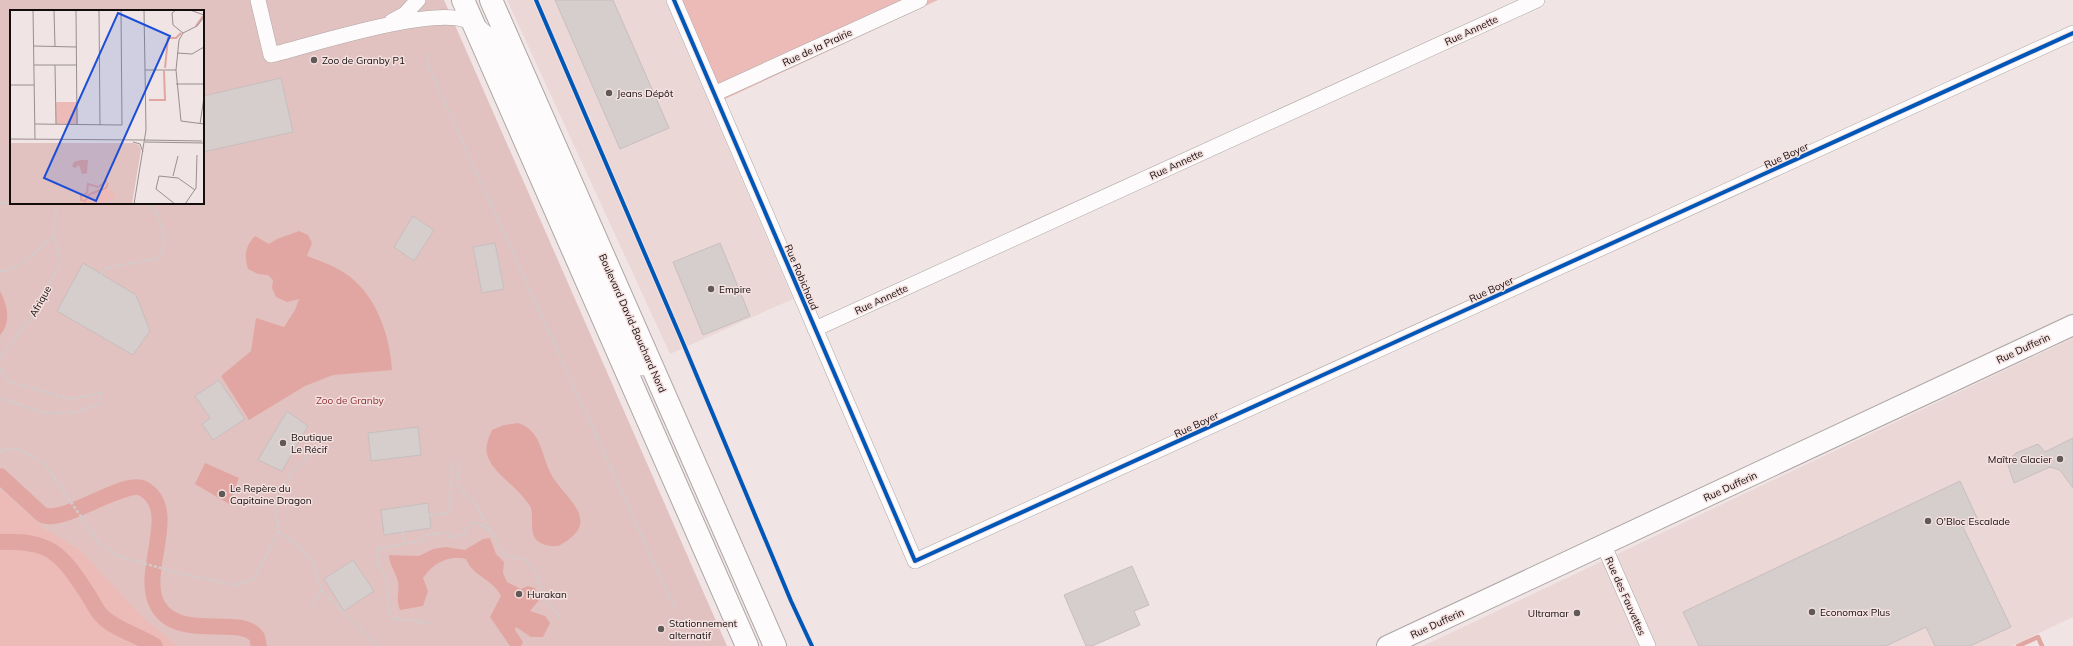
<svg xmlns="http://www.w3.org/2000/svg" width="2073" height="646" viewBox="0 0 2073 646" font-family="Mulish,sans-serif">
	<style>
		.built { fill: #ebd8d6 }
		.green { fill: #e2c2c0; fill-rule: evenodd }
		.forest { fill: #ecbbb8 }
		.water { fill: #e1a6a2 }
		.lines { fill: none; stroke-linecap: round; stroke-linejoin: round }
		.stream { stroke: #e1a6a2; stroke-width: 4.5 }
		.canal { stroke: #e1a6a2; stroke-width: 16 }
		.building { fill: #d6cdcd; stroke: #c7bebe }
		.minor-casing { stroke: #ada5a5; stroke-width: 16 }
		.major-casing { stroke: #ada5a5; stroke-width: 22 }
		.highway-casing { stroke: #ada5a5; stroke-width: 24 }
		.path { stroke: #d0cccc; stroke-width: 2.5; stroke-dasharray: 3 2; stroke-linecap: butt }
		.minor { stroke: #fdfbfb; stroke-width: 15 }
		.major { stroke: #fdfbfb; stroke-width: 20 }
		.highway { stroke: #fdfbfb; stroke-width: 22 }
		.cycleway-casing { stroke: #f4e1e0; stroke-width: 6 }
		.cycleway { stroke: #0057b8; stroke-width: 4 }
		.poi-dot { fill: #605958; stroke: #f4e1e0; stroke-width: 1.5 }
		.labels { text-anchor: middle; stroke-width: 3; stroke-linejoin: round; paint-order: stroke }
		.street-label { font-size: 10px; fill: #130d0c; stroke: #f4e1e0 }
		.poi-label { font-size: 10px; fill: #130d0c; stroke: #f4e1e0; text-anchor: start }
		.park-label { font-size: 10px; fill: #8d2f31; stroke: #f4e1e0 }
		.inset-river { fill: none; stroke: #e1a6a2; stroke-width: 2 }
		.inset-road { fill: none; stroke: #988f8e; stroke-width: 1 }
		.view { fill: #1d4ed8; fill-opacity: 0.15; stroke: #1d4ed8; stroke-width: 2 }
		.inset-edge { fill: none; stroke: #130d0c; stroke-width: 2 }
	</style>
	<rect width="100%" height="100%" fill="#f0e5e4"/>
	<path class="built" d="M 507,0 L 665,0 L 793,299 L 670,354 Z
		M 2073,338 L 2073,617 L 2012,646 L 1423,646 Z"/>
	<path class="green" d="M 0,0 L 444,0 L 727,646 L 0,646 ZM 11,11 L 203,11 L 203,203 L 11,203 Z"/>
	<path class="forest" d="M 682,0 L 938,0 L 723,100 Z
		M 0,491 L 4,492 L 43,528 L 80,550 L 142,617 L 178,646 L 0,646 Z"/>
	<path class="water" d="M 299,231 L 308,235 L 312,243 L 307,256 C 321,261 337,267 349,276 C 377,297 390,336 392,370 L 333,375 L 305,386 L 249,420 L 221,376 L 251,351 L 256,318 L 284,327 L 295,310 L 299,299 L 287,302 L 276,297 L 272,288 L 273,280 L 268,275 L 258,274 L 248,269 C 244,255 245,247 255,236 L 269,244 L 277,239 Z
		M 0,291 C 7,304 12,322 0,335 Z
		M 518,423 C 544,432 540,457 554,479 C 570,502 600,522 562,544 C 556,548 545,546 539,542 C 528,534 534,519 531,508 C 530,505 526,501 524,498 C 513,484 491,471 487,454 C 485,446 489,437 492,430 L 504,425 Z
		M 205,463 L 239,478 L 229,504 L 195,484 Z
		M 490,538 L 496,554 L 504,562 L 503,573 L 507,582 L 521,589 L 528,586 L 535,588 L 540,599 L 530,611 L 545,616 L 550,623 L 543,637 L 531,637 L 516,627 L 515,630 L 523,642 L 521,646 L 510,646 L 490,617 L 501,596 C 493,579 472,576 466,559 C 449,554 432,564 423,578 L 428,591 L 423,606 L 400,610 C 395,596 400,593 398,582 C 396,572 389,565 389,555 L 419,556 L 433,549 L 446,547 L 465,550 L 483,539 Z"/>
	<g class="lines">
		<path class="stream" d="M 2018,646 L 2038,637 L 2042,646"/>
		<path class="canal" d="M 0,476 L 39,512 C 41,514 44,516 47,516 C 70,520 127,478 144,489 C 181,511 138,573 158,606 C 179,642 242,614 257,637 C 258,639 258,644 259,646
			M 0,542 C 50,540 61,553 87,593 C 92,600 96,610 102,616 C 114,629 140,636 155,646"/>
	</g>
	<path class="building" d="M 555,0 L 613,0 L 669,128 L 620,149 Z
		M 281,78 L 293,132 L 203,152 L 203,96 Z
		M 413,216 L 434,230 L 414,261 L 394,247 Z
		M 495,243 L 504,289 L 482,293 L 473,247 Z
		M 720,243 L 750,316 L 703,335 L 673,262 Z
		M 83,263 L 136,295 L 150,331 L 133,355 L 57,311 Z
		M 219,380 L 245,419 L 213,440 L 202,424 L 210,418 L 195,396 Z
		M 287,411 L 308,426 L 282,471 L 258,460 Z
		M 418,427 L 421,455 L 371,461 L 368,433 Z
		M 2073,438 L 2073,488 L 2060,470 L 2050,467 L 2014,483 L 2007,462 L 2016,453 L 2038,444 L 2045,452 Z
		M 1960,481 L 1978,520 L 1963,527 L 2011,627 L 1970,646 L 1935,646 L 1926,627 L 1886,646 L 1699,646 L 1683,612 Z
		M 428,503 L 431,528 L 384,535 L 381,510 Z
		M 353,560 L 374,591 L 344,611 L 324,579 Z
		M 1132,566 L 1149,605 L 1134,611 L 1140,625 L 1092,646 L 1086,646 L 1064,595 Z"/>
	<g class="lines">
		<defs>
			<path id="minor" d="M 258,0 L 271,55 C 311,45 429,7 465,20 C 482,26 493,38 502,54 L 626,338 L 642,368
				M 674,0 L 915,561 L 2073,33
				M 392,21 L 405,14 L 418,0
				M 714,94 L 920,0
				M 815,329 L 1537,0
				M 1604,546 L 1648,646"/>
			<path id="major" d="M 1387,646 L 2073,325"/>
			<path id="highway" d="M 463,0 L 747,646
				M 491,0 L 775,646"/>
		</defs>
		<use href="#minor" class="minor-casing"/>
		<use href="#major" class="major-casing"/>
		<use href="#highway" class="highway-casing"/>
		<path class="path" d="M 427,54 L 427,64 L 676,611
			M 0,203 L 11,203
			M 0,271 C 20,270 39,248 54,236 L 57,204 L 48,203
			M 101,274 L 106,268 L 159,258 C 168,238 162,220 150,203
			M 0,358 L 40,306 L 59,264 L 59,254 L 54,236
			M 0,368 L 10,382 L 70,399 L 101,393 L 99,404 L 73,413 L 43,413 L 0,398
			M 0,451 L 7,449 L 20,450 L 44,463 L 99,543 L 118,556 L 178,573 L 235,585 L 254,579 L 278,532 L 276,503 L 291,473 L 321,445
			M 459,462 L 457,485 L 474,502 L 505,555 L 526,560 L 537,574 L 542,594 L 558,615 L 559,620
			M 429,515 L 449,513 L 452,461
			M 278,532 L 298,545 L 313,562 L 321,590 L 311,608
			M 403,532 L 404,543
			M 321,590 L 378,646
			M 429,623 C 417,622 406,619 394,619 L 390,612 L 386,577 L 378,565 L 377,549 L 424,540 L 424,535 L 449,532 L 449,537 L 463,535 L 471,523 L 478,523 L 492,532"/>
		<use href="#minor" class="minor"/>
		<use href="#major" class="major"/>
		<use href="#highway" class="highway"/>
		<defs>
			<path id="cycleway" d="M 536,0 L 681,338 L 791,601 L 812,646
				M 674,0 L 915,561 L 2073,33"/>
		</defs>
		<use href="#cycleway" class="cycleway-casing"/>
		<use href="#cycleway" class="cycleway"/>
	</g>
	<g class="poi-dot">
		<circle cx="314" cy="60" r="4"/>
		<circle cx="609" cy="93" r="4"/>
		<circle cx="711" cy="289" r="4"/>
		<circle cx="283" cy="443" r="4"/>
		<circle cx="2060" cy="459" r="4"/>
		<circle cx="222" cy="494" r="4"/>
		<circle cx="1928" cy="521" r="4"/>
		<circle cx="519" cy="594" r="4"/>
		<circle cx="1812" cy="612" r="4"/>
		<circle cx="1577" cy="613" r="4"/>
		<circle cx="661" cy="629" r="4"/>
	</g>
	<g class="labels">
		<g class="street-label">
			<text transform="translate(1471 30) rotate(-25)" y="4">Rue Annette</text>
			<text transform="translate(817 47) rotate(-25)" y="4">Rue de la Prairie</text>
			<text transform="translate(1786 155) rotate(-25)" y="4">Rue Boyer</text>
			<text transform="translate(1176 164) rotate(-25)" y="4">Rue Annette</text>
			<text transform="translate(802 277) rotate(67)" y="4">Rue Robichaud</text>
			<text transform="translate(1491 289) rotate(-25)" y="4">Rue Boyer</text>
			<text transform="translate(881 299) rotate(-25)" y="4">Rue Annette</text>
			<text transform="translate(40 301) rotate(-61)" y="4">Afrique</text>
			<text transform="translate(633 323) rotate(66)" y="4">Boulevard David-Bouchard Nord</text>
			<text transform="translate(2023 348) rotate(-25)" y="4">Rue Dufferin</text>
			<text transform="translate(1196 424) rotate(-25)" y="4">Rue Boyer</text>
			<text transform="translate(1730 486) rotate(-25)" y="4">Rue Dufferin</text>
			<text transform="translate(1626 596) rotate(66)" y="4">Rue des Fauvettes</text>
			<text transform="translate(1437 623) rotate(-25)" y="4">Rue Dufferin</text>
		</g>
		<g class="poi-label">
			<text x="322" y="64">Zoo de Granby P1</text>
			<text x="617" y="97">Jeans Dépôt</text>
			<text x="719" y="293">Empire</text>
			<text x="291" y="441">Boutique<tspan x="291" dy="12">Le Récif</tspan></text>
			<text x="2052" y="463" text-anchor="end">Maître Glacier</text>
			<text x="230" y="492">Le Repère du<tspan x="230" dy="12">Capitaine Dragon</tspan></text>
			<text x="1936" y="525">O'Bloc Escalade</text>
			<text x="527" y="598">Hurakan</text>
			<text x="1820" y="616">Economax Plus</text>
			<text x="1569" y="617" text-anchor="end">Ultramar</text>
			<text x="669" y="627">Stationnement<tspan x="669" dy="12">alternatif</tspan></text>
		</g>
		<g class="park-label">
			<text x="350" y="404">Zoo de Granby</text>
		</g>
	</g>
	<g transform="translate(10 10)">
		<rect width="194" height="194" fill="#f0e5e4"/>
		<path d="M 0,133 L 123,133 L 129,135 L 131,140 L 122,194 L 0,194 Z" fill="#e2c2c0"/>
		<path d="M 46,92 L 68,92 L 68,114 L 46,114 ZM 92,177 L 103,181 L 106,188 L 89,194 L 71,194 L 74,186 Z" fill="#ecbbb8"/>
		<path d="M 71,150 L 78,150 L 77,163 L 72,164 L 69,155 L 65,158 L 62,156 L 64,152 Z" fill="#e1a6a2"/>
		<path class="inset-river" d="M 186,16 L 193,6M 155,58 L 158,28 L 166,28 L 171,23M 139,90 L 155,90 L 154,61M 97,171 L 88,177 L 78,174 L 77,183 L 71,186 L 71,190 L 75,191 L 80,184 L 96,178 L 98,173"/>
		<path class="inset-road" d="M 23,0 L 25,129M 44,0 L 45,37M 66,0 L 67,115M 89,0 L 90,115M 166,0 L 162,3 L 163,15 L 173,23M 180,0 L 194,5M 194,7 L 187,16 L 173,23 L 169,30 L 166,60 L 171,111 L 194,114M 0,35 L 0,75M 24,36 L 66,37M 167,43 L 182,44 L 194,37M 24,55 L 67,55M 45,55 L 46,114M 135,60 L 166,60M 166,74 L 194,74M 0,75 L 24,75M 25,114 L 112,115 L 111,0M 190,114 L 194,87M 0,129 L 135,130M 135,130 L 192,131M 123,132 L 130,134 L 133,142M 135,132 L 194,133M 163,166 L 168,146M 124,194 L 136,120 L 134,0M 165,194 L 146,179 L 149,166 L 168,168 L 185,180M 175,194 L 186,178 L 187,145"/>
		<path class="view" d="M 108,3 L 160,26 L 86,191 L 34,168 Z"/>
		<rect width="194" height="194" class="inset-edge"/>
	</g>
</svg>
